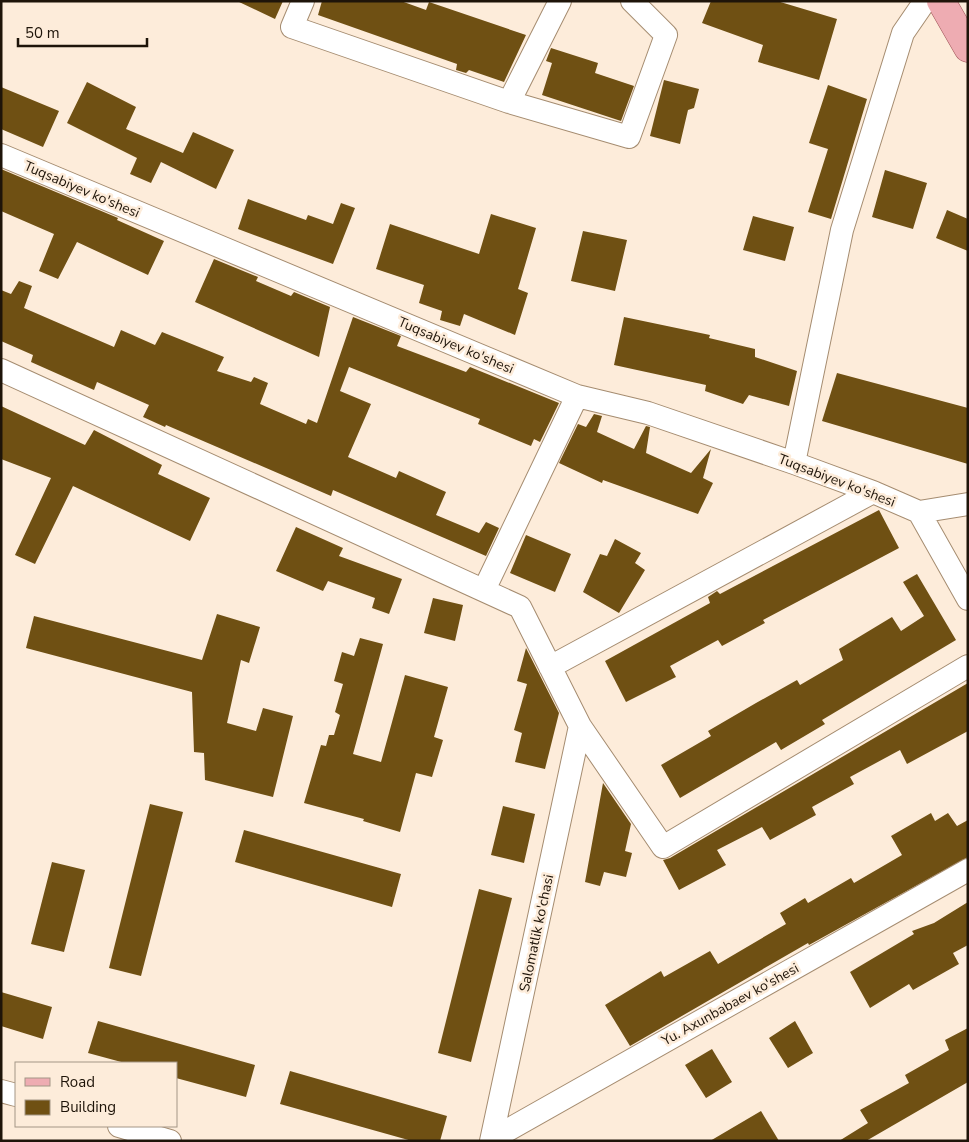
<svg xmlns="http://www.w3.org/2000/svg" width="969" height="1142" viewBox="0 0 969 1142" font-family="'Nunito Sans',sans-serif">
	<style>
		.building { fill: #6f5013 }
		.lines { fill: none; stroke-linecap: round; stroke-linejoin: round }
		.minor-casing { stroke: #a58c70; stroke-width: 24 }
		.major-casing { stroke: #9d5255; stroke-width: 29 }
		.minor { stroke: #fff; stroke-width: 22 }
		.major { stroke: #eeacb2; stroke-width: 28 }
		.labels { text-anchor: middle; stroke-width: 5; stroke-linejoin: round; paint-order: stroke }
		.street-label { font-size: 14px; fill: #1e1409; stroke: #fdecda }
	</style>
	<rect width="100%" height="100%" fill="#fdecda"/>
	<path class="building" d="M 237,1 L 283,1 L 275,19 Z
		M 322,1 L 401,1 L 426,10 L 429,2 L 526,35 L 504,82 L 469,70 L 466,73 L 456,70 L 457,64 L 318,15 Z
		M 711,1 L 777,1 L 837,19 L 819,80 L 758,62 L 763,45 L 702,23 Z
		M 551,48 L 598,63 L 595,73 L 634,86 L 621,121 L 542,95 L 552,63 L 546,61 Z
		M 664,80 L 699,89 L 694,108 L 688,110 L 680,144 L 650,136 Z
		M 87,82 L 136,107 L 126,129 L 183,153 L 193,132 L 234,150 L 216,189 L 161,162 L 151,183 L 130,174 L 137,158 L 67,123 Z
		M 828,85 L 867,99 L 831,219 L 808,212 L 828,149 L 809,143 Z
		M 1,87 L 59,111 L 43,147 L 1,129 Z
		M 1,169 L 118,218 L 117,220 L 164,241 L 148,275 L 77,242 L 58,279 L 39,271 L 54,234 L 1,211 Z
		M 885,170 L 927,183 L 913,229 L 872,217 Z
		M 248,199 L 306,220 L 308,215 L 333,224 L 341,203 L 355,208 L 333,264 L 238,229 Z
		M 947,210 L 968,219 L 968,251 L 936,238 Z
		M 491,214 L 536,228 L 518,289 L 528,293 L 515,335 L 464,314 L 460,326 L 440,320 L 442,311 L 419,303 L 424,285 L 376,269 L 390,224 L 479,254 Z
		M 753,216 L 794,227 L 785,261 L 743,250 Z
		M 583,231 L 627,240 L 615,291 L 571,281 Z
		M 214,259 L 258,277 L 256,281 L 291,296 L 294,292 L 330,307 L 319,357 L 195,302 Z
		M 19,281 L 32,286 L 24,308 L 114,347 L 121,330 L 155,345 L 162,332 L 224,357 L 217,371 L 251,382 L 254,377 L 268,383 L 260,404 L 306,424 L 308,419 L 317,423 L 353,317 L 401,336 L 397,346 L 466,372 L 470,367 L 559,403 L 540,442 L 534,439 L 531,446 L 478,424 L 480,419 L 349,367 L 340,391 L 371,404 L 348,457 L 396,478 L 399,471 L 446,492 L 436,515 L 479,533 L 486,522 L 499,528 L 486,556 L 333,490 L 331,496 L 166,425 L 165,427 L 143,417 L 149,405 L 97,382 L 94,390 L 31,362 L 33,355 L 1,341 L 1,290 L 11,294 Z
		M 624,317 L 710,335 L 709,338 L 755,349 L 755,357 L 797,371 L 789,406 L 749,395 L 743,404 L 705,391 L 706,385 L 614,365 Z
		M 837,373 L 968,408 L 968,464 L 822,421 Z
		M 1,406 L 85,445 L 94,430 L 162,465 L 158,474 L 210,498 L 190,541 L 73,486 L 35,564 L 15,555 L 51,478 L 1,459 Z
		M 594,414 L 602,416 L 597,432 L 634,449 L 646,426 L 650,427 L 646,453 L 691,473 L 711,449 L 703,478 L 713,483 L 698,514 L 603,480 L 602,483 L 559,463 L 578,424 L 586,427 Z
		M 879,510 L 899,548 L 763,620 L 765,623 L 722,646 L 718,640 L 670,666 L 676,677 L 626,702 L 605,661 L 710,603 L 708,597 L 717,591 L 720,594 Z
		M 296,527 L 343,548 L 339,556 L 402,579 L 389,614 L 372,608 L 375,598 L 328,581 L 323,591 L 276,571 Z
		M 526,535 L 571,554 L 555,592 L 510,573 Z
		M 615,539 L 641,553 L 635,563 L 645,570 L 619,613 L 583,592 L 600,554 L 607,556 Z
		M 917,574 L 956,640 L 822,720 L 825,724 L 781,750 L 776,742 L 680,798 L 661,765 L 711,736 L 708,731 L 756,703 L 797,680 L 800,685 L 843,660 L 839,649 L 892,617 L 901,631 L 924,616 L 903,582 Z
		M 433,598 L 463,605 L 455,641 L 424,633 Z
		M 217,614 L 260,627 L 249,663 L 241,660 L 227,723 L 256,731 L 263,708 L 293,716 L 273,797 L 205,780 L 204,753 L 194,752 L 192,692 L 26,648 L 34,616 L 202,660 Z
		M 360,638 L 383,644 L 353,754 L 381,762 L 405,675 L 448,687 L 434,737 L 443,740 L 432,777 L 416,773 L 400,832 L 363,821 L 364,819 L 304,803 L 321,745 L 326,746 L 329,735 L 334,735 L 340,715 L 335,712 L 343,684 L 334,681 L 342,652 L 354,656 Z
		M 526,648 L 559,713 L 545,769 L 515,762 L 522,733 L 514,730 L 527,684 L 517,681 Z
		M 968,683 L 968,731 L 907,764 L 900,750 L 850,777 L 854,784 L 812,807 L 816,815 L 770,840 L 762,827 L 717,850 L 726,865 L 679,890 L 663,860 L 670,858 Z
		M 603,783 L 631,824 L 625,851 L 632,853 L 626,877 L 604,872 L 600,886 L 585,882 Z
		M 150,804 L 183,812 L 141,976 L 109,968 Z
		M 503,806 L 535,814 L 524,863 L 491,855 Z
		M 931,813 L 935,821 L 948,813 L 957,826 L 968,820 L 968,857 L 809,945 L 808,943 L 630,1046 L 605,1005 L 661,971 L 664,977 L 710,951 L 718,964 L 786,924 L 780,913 L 805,898 L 808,903 L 851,878 L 854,883 L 902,855 L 891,836 Z
		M 244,830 L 401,874 L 392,907 L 235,862 Z
		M 52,862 L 85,870 L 64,952 L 31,944 Z
		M 479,889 L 512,898 L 471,1062 L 438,1053 Z
		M 968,902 L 968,945 L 953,953 L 959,964 L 913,990 L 909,984 L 870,1008 L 850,972 L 914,934 L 912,931 L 934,923 Z
		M 1,992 L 52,1007 L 43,1039 L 1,1026 Z
		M 98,1021 L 255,1065 L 246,1097 L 176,1078 L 176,1063 L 125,1063 L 88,1053 Z
		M 795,1021 L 813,1053 L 788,1068 L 769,1038 Z
		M 968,1028 L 968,1082 L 866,1141 L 839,1141 L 868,1123 L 860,1110 L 909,1083 L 905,1075 L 949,1050 L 945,1040 Z
		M 712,1049 L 732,1082 L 706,1098 L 685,1065 Z
		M 290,1071 L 447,1116 L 440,1141 L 412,1141 L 280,1104 Z
		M 761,1111 L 779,1141 L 710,1141 Z"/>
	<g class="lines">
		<defs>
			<path id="minor" d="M 303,1 L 292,27 L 509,102 L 629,137 L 666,35 L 632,1
				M 509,102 L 560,1
				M 1,155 L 577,396 L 648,413 L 794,463 L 873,492 L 919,512 L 968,504
				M 1,370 L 520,607 L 580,726 L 663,847 L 968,666
				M 794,463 L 842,230 L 903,33 L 925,1
				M 919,512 L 968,599
				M 484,590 L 577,396
				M 550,667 L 873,492
				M 1,1091 L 16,1095
				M 119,1126 L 170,1141
				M 492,1139 L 968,870
				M 491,1141 L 580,726"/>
			<path id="major" d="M 941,1 L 968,48"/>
		</defs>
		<use href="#minor" class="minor-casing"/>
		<use href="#major" class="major-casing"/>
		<use href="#minor" class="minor"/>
		<use href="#major" class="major"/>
	</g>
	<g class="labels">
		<g class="street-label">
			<text transform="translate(82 189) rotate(23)" y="5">Tuqsabiyev ko'shesi</text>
			<text transform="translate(456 345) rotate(23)" y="5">Tuqsabiyev ko'shesi</text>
			<text transform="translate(837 480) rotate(21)" y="5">Tuqsabiyev ko'shesi</text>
			<text transform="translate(536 933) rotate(-78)" y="5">Salomatlik ko'chasi</text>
			<text transform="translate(730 1004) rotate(-29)" y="5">Yu. Axunbabaev ko'shesi</text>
		</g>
	</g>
	<rect width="969" height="1142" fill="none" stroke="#1e1409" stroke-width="5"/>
	<rect x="15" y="1062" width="162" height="65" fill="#fdecda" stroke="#a49686"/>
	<rect x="25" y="1078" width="25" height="8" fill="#eeacb2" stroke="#a49686"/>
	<text x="60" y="1087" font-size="15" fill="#1e1409">Road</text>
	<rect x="25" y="1100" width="25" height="15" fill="#6f5013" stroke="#a49686"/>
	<text x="60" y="1112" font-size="15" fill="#1e1409">Building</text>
	<path d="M18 38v8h129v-8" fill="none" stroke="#1e1409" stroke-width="2.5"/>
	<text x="25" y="38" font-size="15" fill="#1e1409" stroke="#fdecda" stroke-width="4" paint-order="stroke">50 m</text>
</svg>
